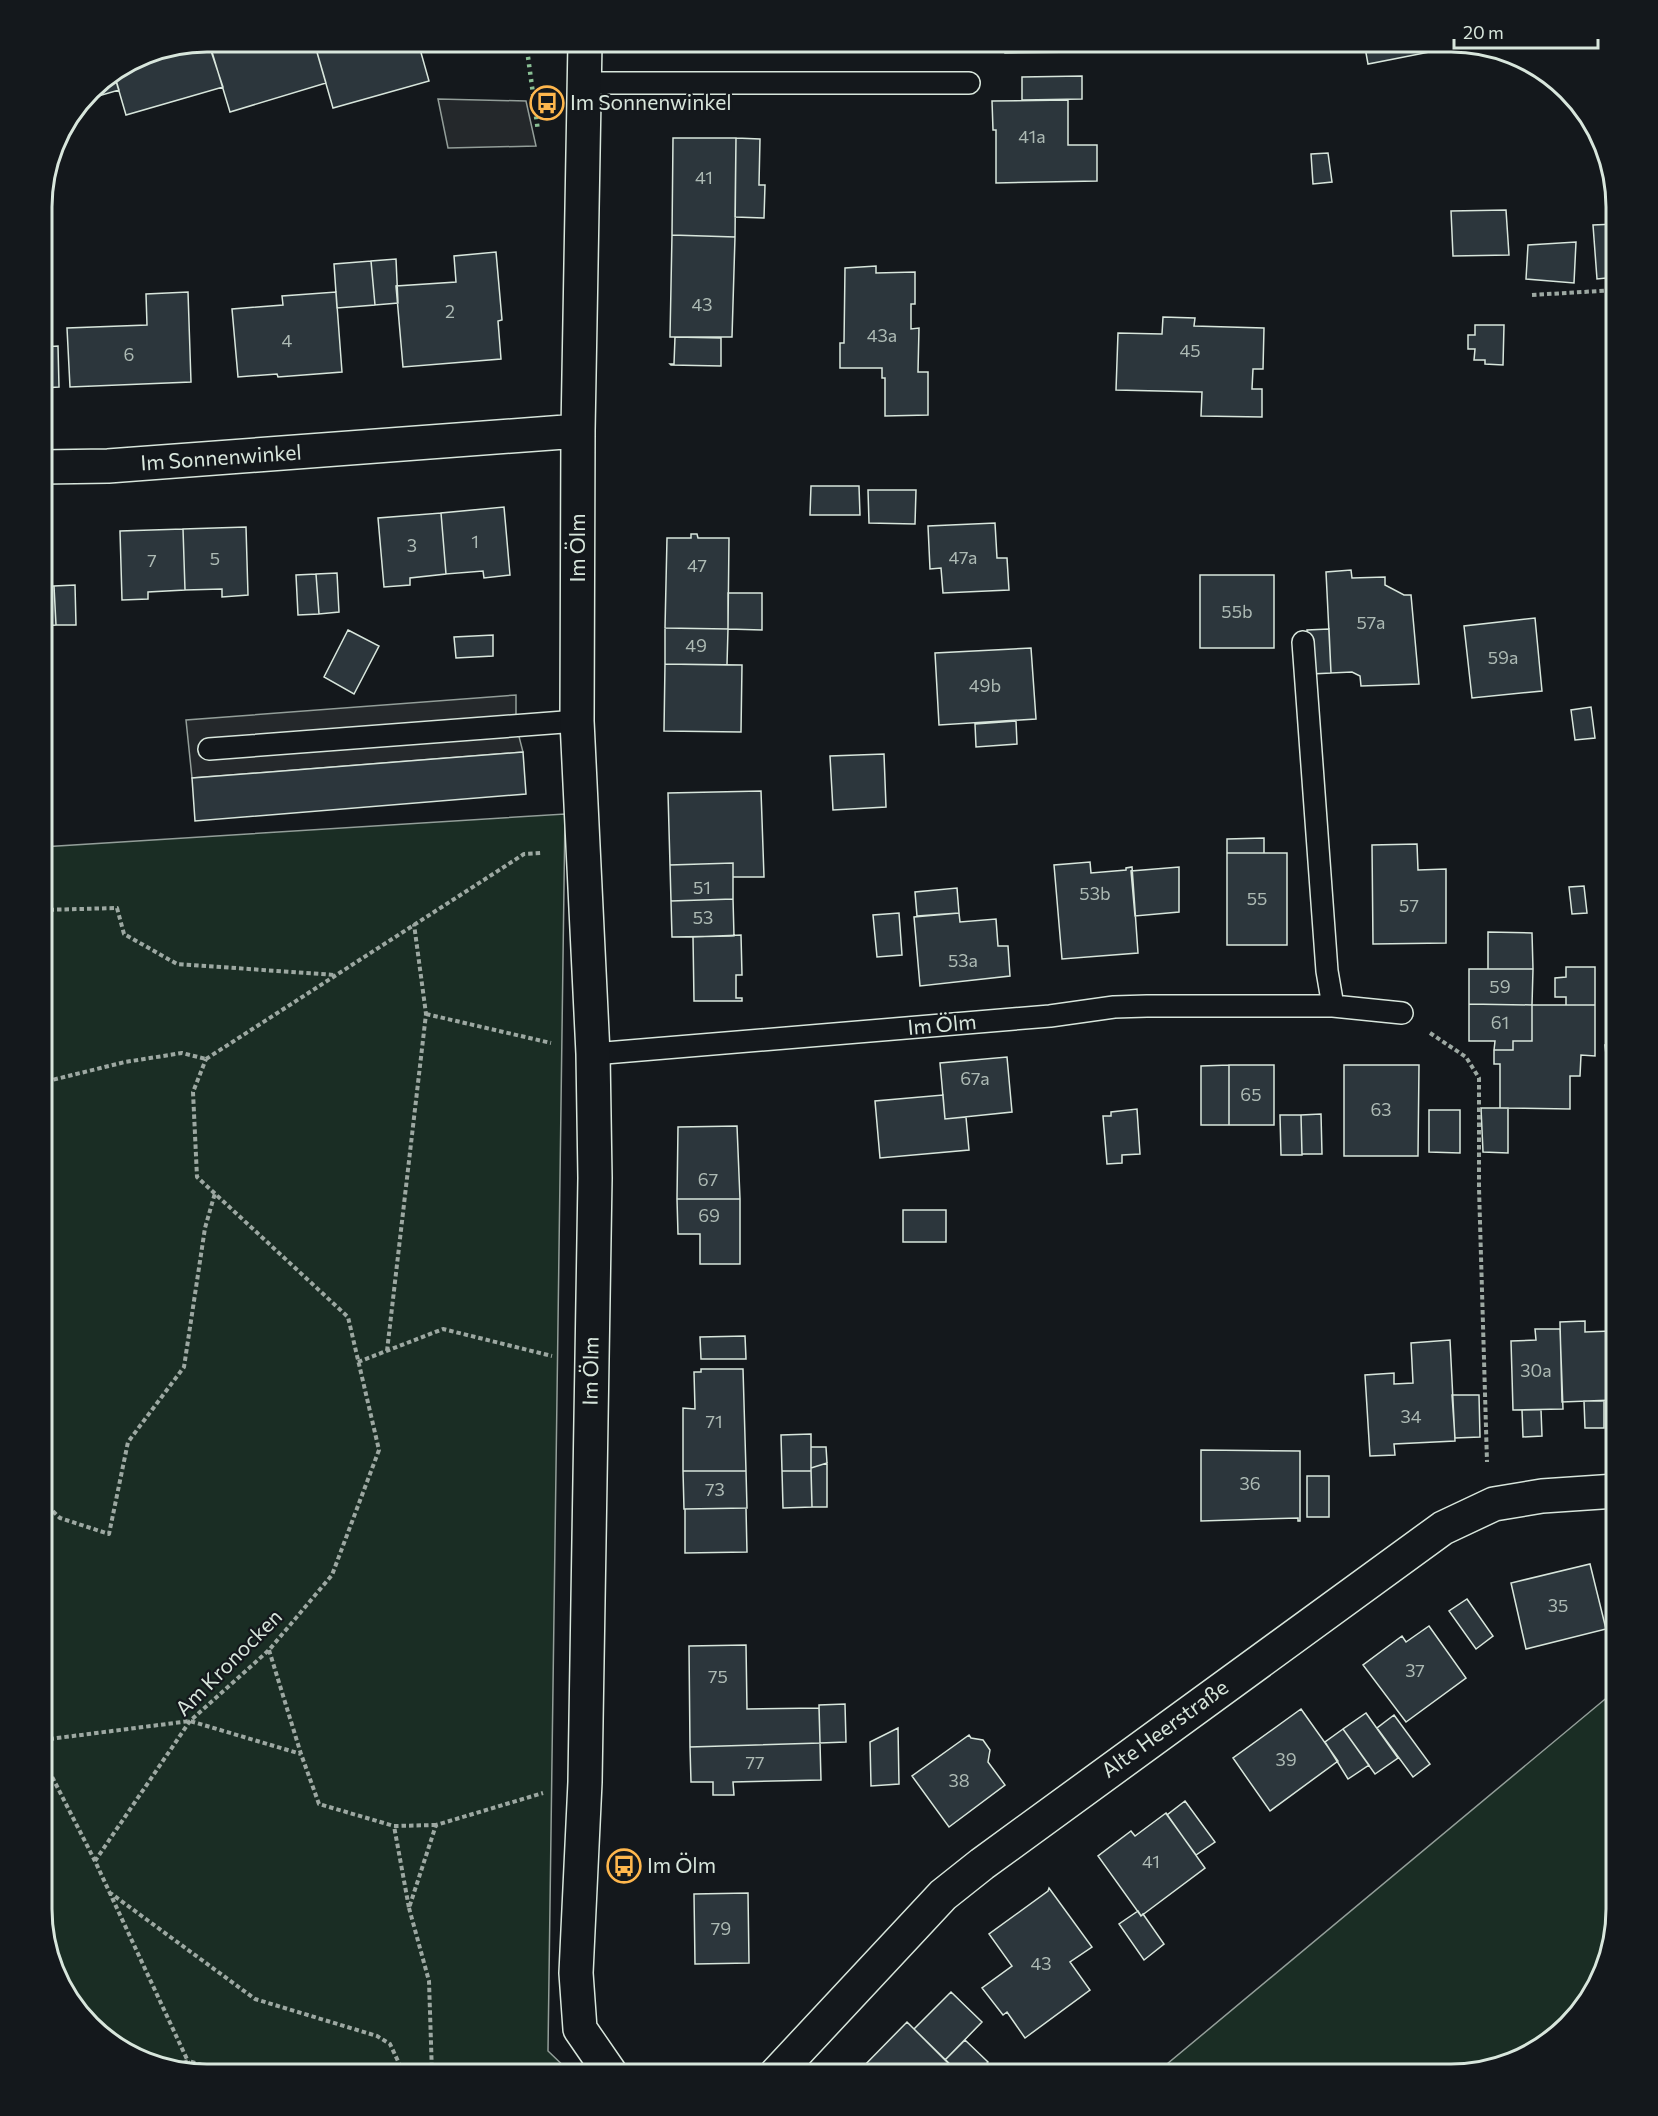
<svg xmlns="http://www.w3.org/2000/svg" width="1658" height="2116" viewBox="0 0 1658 2116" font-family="Commissioner,sans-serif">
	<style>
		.green { fill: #1a2d24; stroke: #939e99; stroke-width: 1.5 }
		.parking { fill: #24282b; stroke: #939e99; stroke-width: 1.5 }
		.building { fill: #2c363c; stroke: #d8e6dc; stroke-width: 1.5 }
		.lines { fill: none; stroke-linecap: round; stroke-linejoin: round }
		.lane-casing { stroke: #d8e6dc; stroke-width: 24 }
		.street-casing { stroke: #d8e6dc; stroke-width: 36 }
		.path { stroke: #9da8a2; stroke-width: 4; stroke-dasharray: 4.5 3; stroke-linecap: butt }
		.lane { stroke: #14181c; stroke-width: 21 }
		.street { stroke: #14181c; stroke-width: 33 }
		.hedge { stroke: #8ac095; stroke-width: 4.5; stroke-dasharray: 3 4.5; stroke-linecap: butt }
		.labels { text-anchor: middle; stroke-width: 4.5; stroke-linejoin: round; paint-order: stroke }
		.number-label { font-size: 18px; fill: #adbab4 }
		.poi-label { font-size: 21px; fill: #d8e6dc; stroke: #14181c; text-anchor: start }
		.street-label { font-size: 21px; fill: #d8e6dc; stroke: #14181c }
		.rim { fill: none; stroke: #d8e6dc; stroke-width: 3 }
	</style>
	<rect width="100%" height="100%" fill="#14181c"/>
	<path class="green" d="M 565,814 L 548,2051 L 572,2074 L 207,2074 L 125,2052 L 70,2000 L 42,1908 L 42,847 Z
		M 1616,1690 L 1616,1909 L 1594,1991 L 1542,2046 L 1451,2074 L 1155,2074 Z"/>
	<path class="parking" d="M 438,99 L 526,101 L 536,146 L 448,148 Z
		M 516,695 L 516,725 L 523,752 L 192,778 L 186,720 Z"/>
	<path class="building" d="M 208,42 L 223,87 L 126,115 L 114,74 L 145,54 L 156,52 L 157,54 Z
		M 209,42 L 258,42 L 260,51 L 291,42 L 314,42 L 326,83 L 230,112 Z
		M 314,42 L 362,42 L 364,47 L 381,42 L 418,42 L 429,81 L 333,108 Z
		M 1005,42 L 1080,42 L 1081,52 L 1005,53 Z
		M 1364,42 L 1439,42 L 1440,50 L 1368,64 Z
		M 114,74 L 119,90 L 85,100 L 98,83 Z
		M 1082,76 L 1082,99 L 1022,100 L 1022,77 Z
		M 1068,100 L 1068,145 L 1097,145 L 1097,181 L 996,183 L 996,130 L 993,130 L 992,101 Z
		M 673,138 L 736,138 L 735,237 L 672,235 Z
		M 736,138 L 760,139 L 759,185 L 765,185 L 764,218 L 735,217 Z
		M 1328,153 L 1332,182 L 1313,184 L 1311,154 Z
		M 1506,210 L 1509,255 L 1453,256 L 1451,211 Z
		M 1616,224 L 1616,277 L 1597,279 L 1593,225 Z
		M 672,235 L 735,237 L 732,337 L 670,337 Z
		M 1576,242 L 1574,283 L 1526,279 L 1528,245 Z
		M 496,252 L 502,320 L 498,321 L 501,359 L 403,367 L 396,286 L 456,282 L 454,256 Z
		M 396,259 L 398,303 L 375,305 L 371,261 Z
		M 371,261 L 375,305 L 337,308 L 334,264 Z
		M 876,266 L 876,273 L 915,272 L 915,304 L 911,304 L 911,329 L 919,328 L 918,372 L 928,372 L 928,415 L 885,416 L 885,378 L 882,378 L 882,368 L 840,368 L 840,343 L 844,343 L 845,268 Z
		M 188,292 L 191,382 L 70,387 L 67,328 L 147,325 L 146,294 Z
		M 336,292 L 342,372 L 278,377 L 277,374 L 238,377 L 232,309 L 283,305 L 282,296 Z
		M 1163,317 L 1195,318 L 1194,326 L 1264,328 L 1263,369 L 1253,369 L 1252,389 L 1262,389 L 1262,417 L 1201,416 L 1202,392 L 1116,390 L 1118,333 L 1162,334 Z
		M 1475,325 L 1504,325 L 1503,365 L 1485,364 L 1485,360 L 1474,360 L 1475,349 L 1468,349 L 1468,335 L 1475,335 Z
		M 675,337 L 721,338 L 721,366 L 671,365 L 670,364 L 674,364 Z
		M 58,346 L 59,387 L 42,388 L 42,347 Z
		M 811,486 L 859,486 L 860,515 L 810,515 Z
		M 868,490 L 916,490 L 915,524 L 869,523 Z
		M 504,507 L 510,575 L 484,578 L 483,571 L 446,574 L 441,513 Z
		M 441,513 L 446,574 L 410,578 L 410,585 L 384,587 L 378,518 Z
		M 995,523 L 997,558 L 1007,558 L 1009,590 L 943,593 L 941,568 L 930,569 L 928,526 Z
		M 246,527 L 248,595 L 222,597 L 222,589 L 185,590 L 183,529 Z
		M 183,529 L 185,590 L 148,592 L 148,599 L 122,600 L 120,531 Z
		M 691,534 L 697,534 L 698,538 L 729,538 L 728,629 L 665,628 L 667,538 L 691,538 Z
		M 1351,570 L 1352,578 L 1385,577 L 1385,585 L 1404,595 L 1411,595 L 1419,684 L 1361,686 L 1360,676 L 1352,672 L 1331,673 L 1326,572 Z
		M 337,573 L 339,612 L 319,614 L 316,574 Z
		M 316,574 L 319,614 L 298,615 L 296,575 Z
		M 1200,575 L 1274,575 L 1274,648 L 1200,648 Z
		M 75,585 L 76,625 L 56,625 L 54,586 Z
		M 42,586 L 54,586 L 56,625 L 42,626 Z
		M 728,593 L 762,593 L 762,630 L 728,629 Z
		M 1535,618 L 1542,691 L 1472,698 L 1464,626 Z
		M 665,628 L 728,629 L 727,665 L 665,664 Z
		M 1329,629 L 1331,673 L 1311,674 L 1310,681 L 1307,630 Z
		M 348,630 L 379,646 L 354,694 L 324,677 Z
		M 493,635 L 493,656 L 456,658 L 454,637 Z
		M 1031,648 L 1036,719 L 939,725 L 935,653 Z
		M 665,664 L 742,665 L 741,732 L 664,731 Z
		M 1591,707 L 1595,738 L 1575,740 L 1571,710 Z
		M 1016,721 L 1017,744 L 976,747 L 975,724 Z
		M 523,752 L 526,794 L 195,821 L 192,778 Z
		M 884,754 L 886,807 L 833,810 L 830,756 Z
		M 761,791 L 764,877 L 733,877 L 733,863 L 670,865 L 668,793 Z
		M 1264,838 L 1264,853 L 1227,853 L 1227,839 Z
		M 1417,844 L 1418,870 L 1446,869 L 1446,943 L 1373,944 L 1372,845 Z
		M 1227,853 L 1287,853 L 1287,945 L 1227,945 Z
		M 1090,862 L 1091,873 L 1126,870 L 1126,868 L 1132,867 L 1138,953 L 1062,959 L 1054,865 Z
		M 733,863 L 733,899 L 671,901 L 670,865 Z
		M 1179,867 L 1179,912 L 1135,916 L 1131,871 Z
		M 1584,886 L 1587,913 L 1572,914 L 1569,887 Z
		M 957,888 L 959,913 L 917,916 L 915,892 Z
		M 733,899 L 734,936 L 672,937 L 671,901 Z
		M 899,913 L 902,955 L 877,957 L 873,915 Z
		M 959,913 L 960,922 L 996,919 L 998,946 L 1008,946 L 1010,976 L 920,986 L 914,917 Z
		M 1488,932 L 1532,933 L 1533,969 L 1488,969 Z
		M 741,935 L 742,975 L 736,975 L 736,998 L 742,998 L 742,1001 L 694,1001 L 693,937 Z
		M 1566,967 L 1595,967 L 1595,1005 L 1566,1005 L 1566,997 L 1555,997 L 1555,978 L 1566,977 Z
		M 1469,969 L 1533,969 L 1532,1005 L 1469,1004 Z
		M 1469,1004 L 1532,1005 L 1532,1041 L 1513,1041 L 1513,1050 L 1494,1050 L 1495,1041 L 1469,1041 Z
		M 1532,1005 L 1595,1005 L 1595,1056 L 1581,1055 L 1580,1076 L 1570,1076 L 1570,1109 L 1500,1108 L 1500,1064 L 1494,1064 L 1494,1050 L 1513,1050 L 1513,1041 L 1532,1041 Z
		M 1616,1044 L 1616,1084 L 1609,1084 L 1605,1045 Z
		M 1007,1057 L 1012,1112 L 945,1119 L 940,1063 Z
		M 1229,1065 L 1274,1065 L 1274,1125 L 1229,1125 Z
		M 1229,1065 L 1229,1125 L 1201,1125 L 1201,1066 Z
		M 1344,1065 L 1419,1065 L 1418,1156 L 1344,1156 Z
		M 943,1095 L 945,1119 L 966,1117 L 969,1150 L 880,1158 L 875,1101 Z
		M 1481,1108 L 1508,1108 L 1508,1153 L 1483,1152 Z
		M 1137,1109 L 1140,1154 L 1122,1155 L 1122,1163 L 1107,1164 L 1103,1116 L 1111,1116 L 1111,1112 Z
		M 1429,1110 L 1460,1110 L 1460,1153 L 1429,1152 Z
		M 1321,1114 L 1322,1154 L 1302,1154 L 1301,1115 Z
		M 1280,1115 L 1301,1115 L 1302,1155 L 1281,1155 Z
		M 737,1126 L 740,1199 L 677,1199 L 678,1127 Z
		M 677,1199 L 740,1199 L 740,1264 L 700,1264 L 700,1234 L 678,1234 Z
		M 903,1210 L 946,1210 L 946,1242 L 903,1242 Z
		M 1585,1321 L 1585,1332 L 1611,1331 L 1613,1400 L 1562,1402 L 1560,1322 Z
		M 1535,1329 L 1560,1329 L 1563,1409 L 1513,1410 L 1511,1341 L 1536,1340 Z
		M 745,1336 L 746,1359 L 701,1359 L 700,1337 Z
		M 1450,1340 L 1455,1441 L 1394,1444 L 1395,1455 L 1370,1456 L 1365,1375 L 1394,1373 L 1394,1384 L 1413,1383 L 1411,1343 Z
		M 701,1369 L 743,1369 L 746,1471 L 683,1471 L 683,1408 L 695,1409 L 694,1372 L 701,1372 Z
		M 1452,1395 L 1479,1395 L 1480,1437 L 1455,1438 Z
		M 1584,1401 L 1604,1401 L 1604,1428 L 1585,1428 Z
		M 1522,1410 L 1541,1410 L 1542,1436 L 1523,1437 Z
		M 811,1434 L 811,1471 L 782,1471 L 781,1435 Z
		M 811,1447 L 826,1447 L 827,1463 L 811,1468 Z
		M 1201,1450 L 1300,1451 L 1300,1521 L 1298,1521 L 1298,1518 L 1201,1521 Z
		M 827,1463 L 827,1507 L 812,1507 L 811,1468 Z
		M 683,1471 L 746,1471 L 747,1508 L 684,1509 Z
		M 782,1471 L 811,1471 L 812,1507 L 783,1508 Z
		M 1307,1476 L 1329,1476 L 1329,1517 L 1307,1517 Z
		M 746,1508 L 747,1552 L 685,1553 L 685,1509 Z
		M 1590,1564 L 1606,1629 L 1526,1649 L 1511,1583 Z
		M 1467,1599 L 1493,1636 L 1476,1649 L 1449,1611 Z
		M 1429,1626 L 1466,1678 L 1406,1722 L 1363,1665 L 1402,1636 L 1406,1642 Z
		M 746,1645 L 747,1709 L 819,1708 L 820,1743 L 690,1747 L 689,1646 Z
		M 845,1704 L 846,1742 L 820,1743 L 819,1705 Z
		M 1301,1709 L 1338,1761 L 1270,1811 L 1233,1758 Z
		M 1366,1713 L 1398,1758 L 1375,1774 L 1343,1729 Z
		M 1394,1715 L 1430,1764 L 1413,1777 L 1377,1728 Z
		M 898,1728 L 899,1784 L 871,1786 L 870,1742 Z
		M 1343,1729 L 1369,1765 L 1348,1779 L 1325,1742 Z
		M 969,1735 L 971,1738 L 983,1740 L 990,1750 L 988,1762 L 1005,1785 L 949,1827 L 912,1776 Z
		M 820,1743 L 821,1780 L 733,1782 L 734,1795 L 713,1795 L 713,1782 L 691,1782 L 690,1747 Z
		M 1185,1801 L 1215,1842 L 1196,1855 L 1167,1815 Z
		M 1166,1813 L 1205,1868 L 1141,1916 L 1098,1856 L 1131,1831 L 1135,1836 Z
		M 1049,1888 L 1092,1947 L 1070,1962 L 1090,1990 L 1025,2038 L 1007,2012 L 1003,2015 L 982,1988 L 1012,1966 L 989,1934 L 1048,1891 Z
		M 748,1893 L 749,1963 L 695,1964 L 694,1894 Z
		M 1138,1911 L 1141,1916 L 1143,1914 L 1164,1944 L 1144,1960 L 1119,1924 Z
		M 951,1992 L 982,2022 L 945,2060 L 914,2029 Z
		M 907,2022 L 914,2029 L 960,2074 L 856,2074 Z
		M 965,2040 L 988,2062 L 976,2074 L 960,2074 L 945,2060 Z"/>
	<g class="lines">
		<defs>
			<path id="lane" d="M 584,83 L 969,83
				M 209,749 L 577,721
				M 1333,1006 L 1402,1013
				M 593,1054 L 1050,1016 L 1114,1007 L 1147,1006 L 1333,1006 L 1327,971 L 1303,642"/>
			<path id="street" d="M 585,42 L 578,431 L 577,721 L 593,1054 L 595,1178 L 585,1782 L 576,1973 L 580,2029 L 611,2074
				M 42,467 L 108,466 L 578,431
				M 776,2074 L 943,1895 L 982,1864 L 1443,1528 L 1494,1504 L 1542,1496 L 1616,1491"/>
		</defs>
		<use href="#lane" class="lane-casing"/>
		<use href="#street" class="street-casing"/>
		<path class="path" d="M 1532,295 L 1616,290
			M 42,910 L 117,908 L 124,934 L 177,964 L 335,975
			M 426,1014 L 551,1043
			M 1430,1033 L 1466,1057 L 1479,1078 L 1479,1188 L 1487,1462
			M 206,1059 L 524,854 L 541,853
			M 42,1080 L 51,1080
			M 42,1089 L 52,1080 L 125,1062 L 182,1053 L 206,1059
			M 387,1351 L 426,1014 L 414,924
			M 358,1362 L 443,1329 L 552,1356
			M 42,1501 L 60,1518 L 109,1534 L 128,1442 L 184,1367 L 205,1228 L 215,1193
			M 269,1650 L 301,1754 L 319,1804 L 394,1826
			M 42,1740 L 190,1721 L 301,1754
			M 42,1757 L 95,1861 L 192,2070
			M 436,1825 L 394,1826 L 409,1908 L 436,1825 L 543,1793
			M 95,1861 L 190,1721 L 269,1650 L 332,1575 L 379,1450 L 348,1317 L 197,1177 L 193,1092 L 206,1059
			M 109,1892 L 255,1999 L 377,2036 L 390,2044 L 404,2074
			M 409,1908 L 429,1981 L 432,2074
			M 177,2066 L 188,2061 L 234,2074"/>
		<use href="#lane" class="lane"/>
		<use href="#street" class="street"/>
		<path class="hedge" d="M 526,42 L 538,131"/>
	</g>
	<defs>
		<symbol id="bus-ring" viewBox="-11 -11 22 22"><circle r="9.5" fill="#14181c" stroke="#ffb74d" stroke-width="1.5"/><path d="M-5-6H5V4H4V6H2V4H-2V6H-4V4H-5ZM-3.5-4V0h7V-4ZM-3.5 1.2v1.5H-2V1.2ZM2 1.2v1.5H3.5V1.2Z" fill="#ffb74d"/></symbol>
	</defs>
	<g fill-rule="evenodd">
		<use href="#bus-ring" x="528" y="84" width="38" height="38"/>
		<use href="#bus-ring" x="605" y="1847" width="38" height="38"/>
	</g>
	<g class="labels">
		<g class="number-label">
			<text x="1032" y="143">41a</text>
			<text x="704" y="184">41</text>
			<text x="702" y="311">43</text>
			<text x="450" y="318">2</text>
			<text x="882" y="342">43a</text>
			<text x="287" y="347">4</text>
			<text x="1190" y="357">45</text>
			<text x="129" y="361">6</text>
			<text x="475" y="548">1</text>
			<text x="412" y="552">3</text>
			<text x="963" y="564">47a</text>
			<text x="215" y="565">5</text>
			<text x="152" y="567">7</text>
			<text x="697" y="572">47</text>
			<text x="1237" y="618">55b</text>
			<text x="1371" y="629">57a</text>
			<text x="696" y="652">49</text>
			<text x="1503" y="664">59a</text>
			<text x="985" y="692">49b</text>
			<text x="702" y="894">51</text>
			<text x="1095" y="900">53b</text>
			<text x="1257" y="905">55</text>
			<text x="1409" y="912">57</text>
			<text x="703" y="924">53</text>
			<text x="963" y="967">53a</text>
			<text x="1500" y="993">59</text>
			<text x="1500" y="1029">61</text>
			<text x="975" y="1085">67a</text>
			<text x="1251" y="1101">65</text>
			<text x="1381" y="1116">63</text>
			<text x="708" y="1186">67</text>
			<text x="709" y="1222">69</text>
			<text x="1536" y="1377">30a</text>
			<text x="1411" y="1423">34</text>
			<text x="714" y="1428">71</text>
			<text x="1250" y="1490">36</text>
			<text x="715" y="1496">73</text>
			<text x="1558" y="1612">35</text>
			<text x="1415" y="1677">37</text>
			<text x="718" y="1683">75</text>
			<text x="1286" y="1766">39</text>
			<text x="755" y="1769">77</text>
			<text x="959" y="1787">38</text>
			<text x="1151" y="1868">41</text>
			<text x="721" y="1935">79</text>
			<text x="1041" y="1970">43</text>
		</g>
		<g class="poi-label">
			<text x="570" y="110">Im Sonnenwinkel</text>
			<text x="647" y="1873">Im Ölm</text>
		</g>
		<g class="street-label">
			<text transform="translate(221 458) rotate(-4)" y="7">Im Sonnenwinkel</text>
			<text transform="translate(578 548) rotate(-90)" y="7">Im Ölm</text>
			<text transform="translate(942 1025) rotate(-5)" y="7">Im Ölm</text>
			<text transform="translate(591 1371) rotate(-89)" y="7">Im Ölm</text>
			<text transform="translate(229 1663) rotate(-45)" y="7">Am Kronocken</text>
			<text transform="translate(1165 1729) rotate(-36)" y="7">Alte Heerstraße</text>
		</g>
	</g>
	<path d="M0 0H1658V2116H0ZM207 52H1451A155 155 0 0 1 1606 207V1909A155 155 0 0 1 1451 2064H207A155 155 0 0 1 52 1909V207A155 155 0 0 1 207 52Z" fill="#14181c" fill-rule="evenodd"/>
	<path class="rim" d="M207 52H1451A155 155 0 0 1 1606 207V1909A155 155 0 0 1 1451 2064H207A155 155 0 0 1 52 1909V207A155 155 0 0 1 207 52Z"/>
	<path d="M1454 39v9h144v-9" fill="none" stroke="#d8e6dc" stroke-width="3"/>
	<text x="1463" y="39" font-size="18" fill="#d8e6dc" stroke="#14181c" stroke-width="4.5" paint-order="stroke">20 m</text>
</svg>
